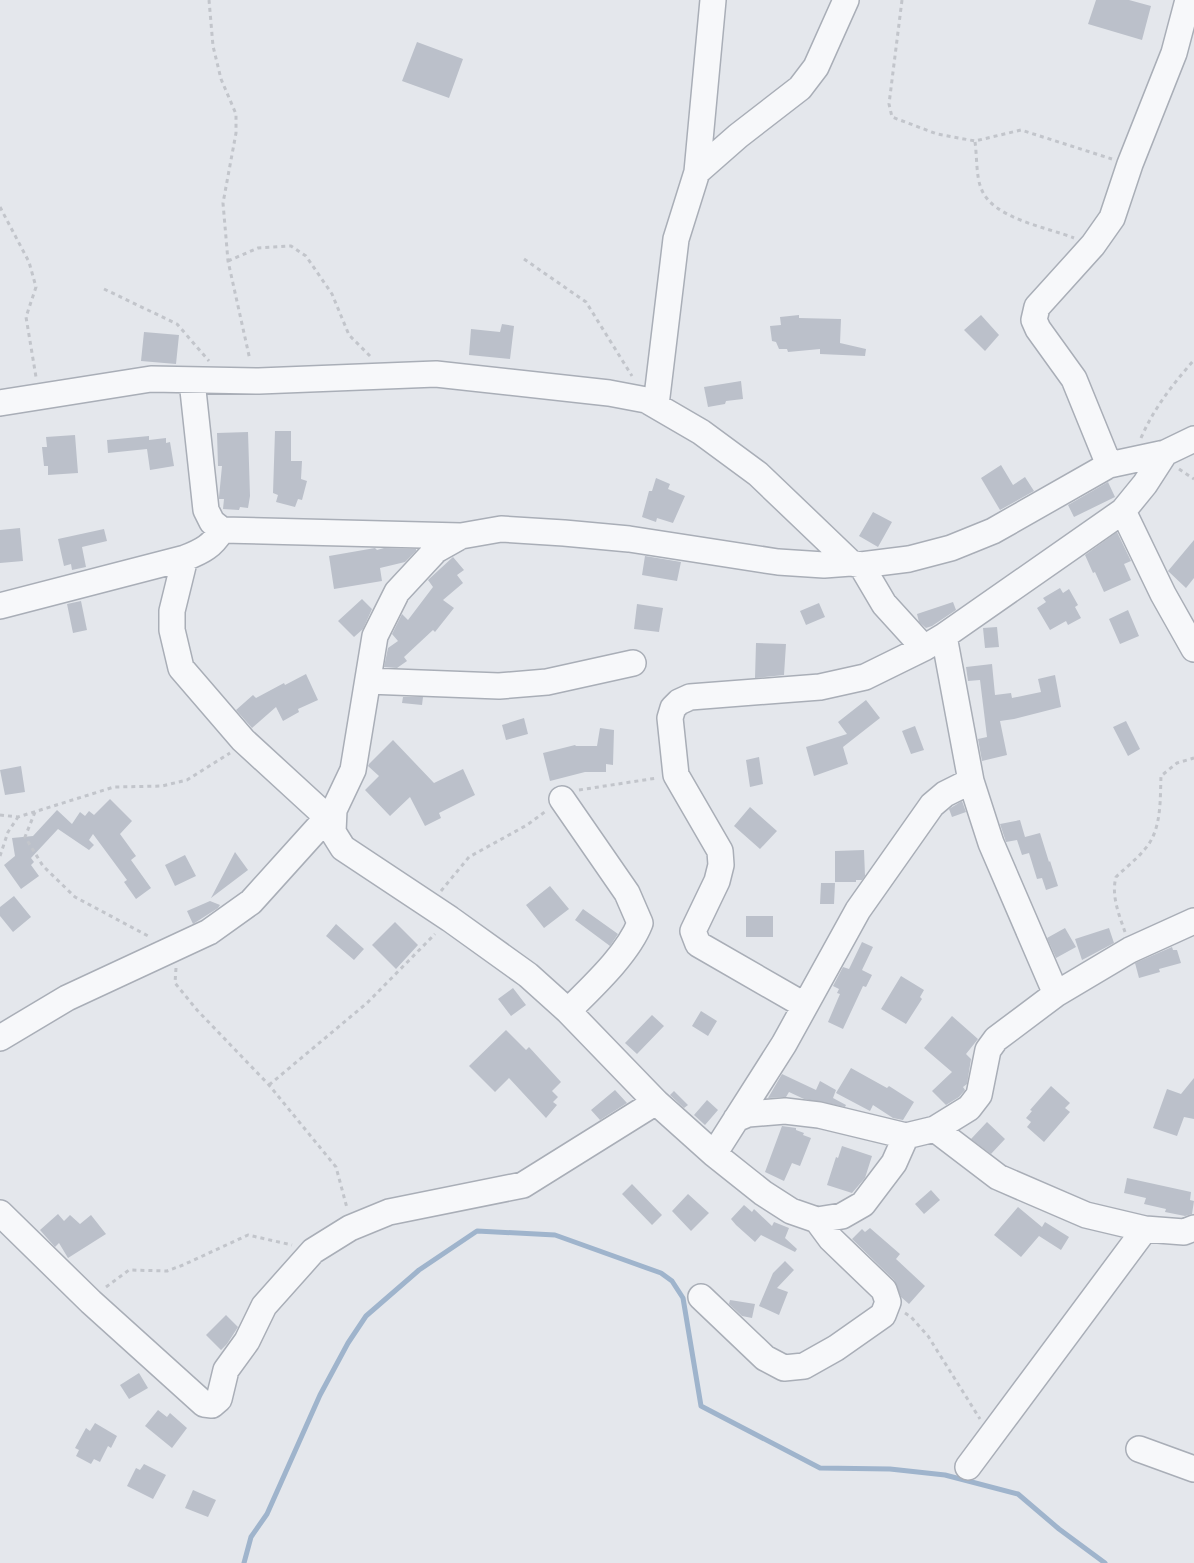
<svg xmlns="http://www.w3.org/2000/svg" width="1194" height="1563" viewBox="0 0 1194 1563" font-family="Cabin,sans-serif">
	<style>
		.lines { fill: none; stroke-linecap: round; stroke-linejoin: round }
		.stream { stroke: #9fb4cc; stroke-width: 5 }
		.building { fill: #bbc0ca }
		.minor-casing { stroke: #a9aeb7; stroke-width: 28 }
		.path { stroke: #c2c5cb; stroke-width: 3; stroke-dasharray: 4 4; stroke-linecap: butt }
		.minor { stroke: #f7f8fa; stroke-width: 25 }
	</style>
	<rect width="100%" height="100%" fill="#e4e7ec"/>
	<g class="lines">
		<path class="stream" d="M 244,1563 L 251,1537 L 267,1514 L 320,1395 L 348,1343 L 366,1316 L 419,1270 L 477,1231 L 555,1235 L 661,1273 L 672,1281 L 683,1298 L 701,1406 L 820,1468 L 890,1469 L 945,1475 L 1018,1494 L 1059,1529 L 1105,1563"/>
	</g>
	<path class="building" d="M 1096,0 L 1129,0 L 1151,6 L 1142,40 L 1088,24 Z
		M 417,42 L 463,59 L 449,98 L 402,81 Z
		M 799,315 L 799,318 L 841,319 L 840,343 L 866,349 L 865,356 L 820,354 L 820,349 L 788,352 L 787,349 L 779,349 L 776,342 L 772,341 L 770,326 L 781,325 L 780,317 Z
		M 981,315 L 999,335 L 985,351 L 964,330 Z
		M 502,324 L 514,326 L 510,359 L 469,355 L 471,329 L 500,332 Z
		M 144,332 L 179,335 L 176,364 L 141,361 Z
		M 741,381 L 743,399 L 726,401 L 725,404 L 708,407 L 704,387 Z
		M 275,431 L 291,431 L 291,461 L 302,461 L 301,479 L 307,481 L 302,500 L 298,499 L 295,507 L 276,502 L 278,495 L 273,493 Z
		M 248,432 L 250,496 L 248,508 L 240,507 L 239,510 L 223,509 L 224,499 L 219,499 L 219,497 L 222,466 L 218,466 L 217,433 Z
		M 75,435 L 78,473 L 48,475 L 48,466 L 44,466 L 42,447 L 47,447 L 46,437 Z
		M 149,436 L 149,440 L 166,438 L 166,443 L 170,442 L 174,466 L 150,470 L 147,449 L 108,453 L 107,440 Z
		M 1001,465 L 1013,485 L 1025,477 L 1034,491 L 1000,510 L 981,478 Z
		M 656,478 L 670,484 L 668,489 L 685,496 L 673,523 L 657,518 L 656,522 L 642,517 L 649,491 L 652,491 Z
		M 1108,482 L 1115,497 L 1074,517 L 1068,505 Z
		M 873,512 L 892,522 L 878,547 L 859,536 Z
		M 20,528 L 23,561 L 0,563 L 0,530 Z
		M 104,529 L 107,541 L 82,547 L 86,567 L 72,570 L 71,564 L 64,566 L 58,539 Z
		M 1117,532 L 1131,561 L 1124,564 L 1131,580 L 1104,592 L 1095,572 L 1093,573 L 1085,555 Z
		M 1194,540 L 1194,578 L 1186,588 L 1168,571 Z
		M 375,548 L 377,550 L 384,548 L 416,549 L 416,551 L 405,562 L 380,568 L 382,581 L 334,589 L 329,556 Z
		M 645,556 L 681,562 L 677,581 L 642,575 Z
		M 453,557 L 464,570 L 457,575 L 463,583 L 443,600 L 454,608 L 435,632 L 433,630 L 404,657 L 407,661 L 397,668 L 384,667 L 388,648 L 398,641 L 392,634 L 402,614 L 408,620 L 433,587 L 428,580 Z
		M 1060,588 L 1063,593 L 1069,589 L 1078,605 L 1075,607 L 1081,618 L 1068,625 L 1066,621 L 1050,630 L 1037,608 L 1046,602 L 1043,598 Z
		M 362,599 L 372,609 L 363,629 L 354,637 L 338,621 Z
		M 81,601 L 87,630 L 73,633 L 67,604 Z
		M 953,602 L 956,610 L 932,626 L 926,628 L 919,622 L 917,614 Z
		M 819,603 L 825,617 L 806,625 L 800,611 Z
		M 637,604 L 663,608 L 659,632 L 634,629 Z
		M 1128,610 L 1139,636 L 1120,644 L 1109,619 Z
		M 997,627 L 999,647 L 985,648 L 983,628 Z
		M 756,643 L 786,644 L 784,675 L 755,678 Z
		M 992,664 L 995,695 L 1011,693 L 1012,698 L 1041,692 L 1038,679 L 1055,675 L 1061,707 L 1014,719 L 1000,721 L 1007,755 L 982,761 L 978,739 L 987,737 L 980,680 L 968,681 L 966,667 Z
		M 306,674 L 318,700 L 298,709 L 299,712 L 283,721 L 276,707 L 252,728 L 236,710 L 253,695 L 256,698 L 284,683 L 285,685 Z
		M 403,697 L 423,697 L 422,705 L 402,703 Z
		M 866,700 L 880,718 L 843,747 L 848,764 L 814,776 L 806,747 L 847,734 L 838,722 Z
		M 524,718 L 528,734 L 506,740 L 502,725 Z
		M 1126,721 L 1140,749 L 1128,756 L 1113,727 Z
		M 915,726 L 924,750 L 911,754 L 902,731 Z
		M 600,728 L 614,730 L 613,765 L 606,764 L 606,772 L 585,772 L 550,781 L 543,753 L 575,745 L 576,746 L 597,746 Z
		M 393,740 L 434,783 L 463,769 L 475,795 L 439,813 L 441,818 L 425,826 L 410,797 L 390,816 L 365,790 L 379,776 L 368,766 L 369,764 Z
		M 759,757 L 763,784 L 750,787 L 746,760 Z
		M 21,766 L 25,792 L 5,795 L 0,770 Z
		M 110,799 L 132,821 L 120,834 L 136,856 L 131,860 L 151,888 L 136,899 L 124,882 L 127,880 L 93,834 L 89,840 L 94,845 L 89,850 L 58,829 L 31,858 L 34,862 L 31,865 L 39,876 L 21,889 L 4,865 L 15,856 L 12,838 L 33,836 L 57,810 L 72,824 L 80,812 L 85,816 L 89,811 L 94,815 Z
		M 962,801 L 966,812 L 952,817 L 949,809 Z
		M 750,807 L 777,831 L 760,849 L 734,826 Z
		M 1020,820 L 1025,837 L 1040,833 L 1049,862 L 1050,861 L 1058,886 L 1046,890 L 1042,878 L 1037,879 L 1029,853 L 1022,855 L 1017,840 L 1006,842 L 1000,824 Z
		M 864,850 L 865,876 L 862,880 L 856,880 L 856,882 L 835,882 L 835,851 Z
		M 235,852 L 248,870 L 211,898 Z
		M 185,855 L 196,876 L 175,886 L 165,865 Z
		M 821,883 L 835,883 L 834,904 L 820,904 Z
		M 550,886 L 569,909 L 544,928 L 526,905 Z
		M 14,896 L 31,917 L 13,932 L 0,916 L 0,907 Z
		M 210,901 L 220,905 L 218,908 L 193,924 L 187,911 Z
		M 583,909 L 618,934 L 610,946 L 575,920 Z
		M 746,916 L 773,916 L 773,937 L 746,937 Z
		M 395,922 L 418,945 L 396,969 L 372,945 Z
		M 336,924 L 364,949 L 354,960 L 326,936 Z
		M 1065,928 L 1076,947 L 1056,958 L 1047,938 Z
		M 1109,928 L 1114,943 L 1082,960 L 1075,939 Z
		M 862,942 L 873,947 L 862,970 L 872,975 L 866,987 L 863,986 L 843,1029 L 828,1022 L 840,994 L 837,993 L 839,989 L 833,986 L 843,967 L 849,969 Z
		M 1172,947 L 1173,950 L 1177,950 L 1181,963 L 1159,969 L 1160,972 L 1139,978 L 1135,963 Z
		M 901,976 L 924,990 L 920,997 L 922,999 L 906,1024 L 881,1009 Z
		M 513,988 L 526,1005 L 511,1016 L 498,999 Z
		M 701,1011 L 717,1021 L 708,1036 L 692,1026 Z
		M 652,1015 L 664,1026 L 637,1054 L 625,1043 Z
		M 952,1016 L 978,1039 L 966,1054 L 971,1059 L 967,1084 L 963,1087 L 965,1090 L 959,1097 L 946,1105 L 932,1091 L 952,1072 L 924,1048 Z
		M 506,1030 L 526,1050 L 529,1047 L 561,1082 L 552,1091 L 558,1097 L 553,1102 L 557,1105 L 546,1118 L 509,1078 L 495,1092 L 469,1066 Z
		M 851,1068 L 887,1088 L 889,1086 L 914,1102 L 903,1120 L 893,1118 L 873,1105 L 870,1111 L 836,1093 Z
		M 782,1074 L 816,1090 L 820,1081 L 836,1090 L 833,1098 L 846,1105 L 845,1107 L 804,1099 L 789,1092 L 786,1097 L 768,1098 Z
		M 1194,1078 L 1194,1119 L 1184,1117 L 1177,1136 L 1153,1128 L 1167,1089 L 1181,1094 Z
		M 1051,1086 L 1070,1103 L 1065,1108 L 1070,1112 L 1044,1142 L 1027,1127 L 1031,1122 L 1026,1118 L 1032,1111 L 1030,1110 Z
		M 615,1090 L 627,1103 L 600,1120 L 591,1110 Z
		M 674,1091 L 688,1105 L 684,1108 L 670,1095 Z
		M 707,1100 L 718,1110 L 705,1125 L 694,1115 Z
		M 987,1122 L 1005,1139 L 991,1154 L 971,1139 Z
		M 782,1126 L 796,1128 L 796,1130 L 804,1133 L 803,1135 L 811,1138 L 800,1166 L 792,1163 L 784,1181 L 765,1172 Z
		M 842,1146 L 872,1156 L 865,1178 L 852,1193 L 827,1185 L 836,1157 L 838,1158 Z
		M 1127,1178 L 1191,1192 L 1190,1200 L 1194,1201 L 1192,1214 L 1185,1216 L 1165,1212 L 1166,1209 L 1144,1204 L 1146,1198 L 1124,1193 Z
		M 632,1184 L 662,1215 L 652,1225 L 622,1194 Z
		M 931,1190 L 940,1200 L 924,1214 L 915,1204 Z
		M 688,1194 L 709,1213 L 691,1231 L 672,1211 Z
		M 744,1205 L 752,1212 L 754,1209 L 772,1226 L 774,1222 L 789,1228 L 785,1238 L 797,1249 L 795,1252 L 761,1235 L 755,1242 L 736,1225 L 731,1219 Z
		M 1018,1207 L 1042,1227 L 1045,1222 L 1069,1237 L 1061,1250 L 1039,1236 L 1021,1257 L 994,1235 Z
		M 58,1214 L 64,1221 L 70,1215 L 80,1224 L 91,1215 L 106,1234 L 68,1258 L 59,1243 L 55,1247 L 40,1230 Z
		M 870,1228 L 900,1254 L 896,1259 L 925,1286 L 909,1304 L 901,1297 L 894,1280 L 852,1239 L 862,1229 L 865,1232 Z
		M 785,1261 L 794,1270 L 777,1288 L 788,1292 L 779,1315 L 759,1306 L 773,1273 Z
		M 730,1300 L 755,1304 L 752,1318 L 742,1316 L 729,1304 Z
		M 226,1315 L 238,1327 L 227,1344 L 221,1350 L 206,1335 Z
		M 139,1373 L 148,1388 L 129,1399 L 120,1385 Z
		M 158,1410 L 167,1417 L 170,1413 L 187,1428 L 172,1448 L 145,1426 Z
		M 95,1423 L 117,1436 L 111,1448 L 108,1446 L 100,1462 L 94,1459 L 91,1464 L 76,1456 L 79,1450 L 75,1448 L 86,1428 L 90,1431 Z
		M 144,1464 L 166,1475 L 153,1499 L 127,1486 L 136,1468 L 140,1470 Z
		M 193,1490 L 216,1500 L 208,1517 L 185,1508 Z"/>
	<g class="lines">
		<defs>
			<path id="minor" d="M 697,172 L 738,136 L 800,88 L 816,67 L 846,0
				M 192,381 L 206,510 L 212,522 L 222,530 L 461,536
				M 0,403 L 151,379 L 259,381 L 436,374 L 609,393 L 646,400 L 701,432 L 758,474 L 851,563 L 861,565 L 909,559 L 951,548 L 993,531 L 1109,465 L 1165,453 L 1194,439
				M 656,405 L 676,239 L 697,172 L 713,0
				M 1109,465 L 1074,379 L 1038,329 L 1034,320 L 1037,307 L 1093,245 L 1112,218 L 1130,164 L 1174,53 L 1188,0
				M 1123,511 L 1163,594 L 1194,649
				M 185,558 L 172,611 L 172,630 L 181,668 L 243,740 L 328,818
				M 861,565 L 884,604 L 924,648
				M 0,606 L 185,558 C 203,551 212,546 222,530
				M 944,636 L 971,781 L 991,843 L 1056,994
				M 368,681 L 499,686 L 547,682 L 633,663
				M 562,799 L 627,893 L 640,923 C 628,954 592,987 568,1011
				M 334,810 L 333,832 L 343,848 L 450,919 L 528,975 L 568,1011 L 656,1102 L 714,1154 L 763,1193 L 791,1211 L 817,1220 L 842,1216 L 863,1204 L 894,1163 L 906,1136
				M 804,1005 L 698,944 L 693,931 L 717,881 L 721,865 L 720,851 L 676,775 L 670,718 L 673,708 L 679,702 L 690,697 L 820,687 L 865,677 L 924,648 L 944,636 L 1123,511 L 1145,484 L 1165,453
				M 0,1038 L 67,998 L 209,932 L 251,902 L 334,810 L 353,770 L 375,636 L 397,592 L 436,550 L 461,536 L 501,529 L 564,533 L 629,539 L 778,562 L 824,565 L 851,563
				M 736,1119 L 748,1114 L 785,1111 L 819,1115 L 906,1136 L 935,1129 L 998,1177 L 1086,1215 L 1145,1229 L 1184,1232 L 1194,1228
				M 935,1129 L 969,1108 L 979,1095 L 988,1050 L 996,1039 L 1056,994 L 1130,950 L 1194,921
				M 714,1154 L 784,1044 L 858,910 L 932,805 L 945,794 L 971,781
				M 0,1213 L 91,1302 L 204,1404 L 212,1405 L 219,1399 L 226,1370 L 247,1341 L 264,1306 L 313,1251 L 350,1228 L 389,1212 L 523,1185 L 656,1102
				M 701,1297 L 765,1358 L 784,1368 L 804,1366 L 836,1348 L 883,1315 L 888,1302 L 884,1290 L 831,1239 L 817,1220
				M 1139,1449 L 1194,1469
				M 968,1467 L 1145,1229"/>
		</defs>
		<use href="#minor" class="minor-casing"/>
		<path class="path" d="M 209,0 L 213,46 L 221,79 L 236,114 L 236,133 L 223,203 L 228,261 L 250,360
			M 902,0 L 889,104 L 892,117 L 937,134 L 975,141 L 1021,130 L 1112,159
			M 975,142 C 977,155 976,176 981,188 C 992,219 1047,227 1074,238
			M 0,207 L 29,262 L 36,287 L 26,317 L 36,377
			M 524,259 L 586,302 L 632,376
			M 228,261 L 258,248 L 291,246 L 306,256 L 332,294 L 349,335 L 370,356
			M 104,289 L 177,324 L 209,361
			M 1141,438 C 1154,408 1173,384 1194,360
			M 1179,469 L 1194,479
			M 579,790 L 657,778
			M 35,812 L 25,837 L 43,866 L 75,897 L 150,937
			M 0,815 L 18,817 L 114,787 L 162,786 L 187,780 L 230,753
			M 0,856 L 8,832 L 18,817
			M 441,891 L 469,857 L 527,825 L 546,811
			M 1125,932 C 1119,915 1111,895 1116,877 C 1125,868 1136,860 1144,850 C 1162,831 1160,800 1161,776 L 1177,763 L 1194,758
			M 176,968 L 175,983 L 197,1010 L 269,1085 L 336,1167 L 347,1208
			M 269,1085 L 367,1003 L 435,934
			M 106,1287 L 129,1270 L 167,1271 L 183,1265 L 248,1235 L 292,1245
			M 905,1313 L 911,1317 L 928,1336 L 980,1419"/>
		<use href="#minor" class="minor"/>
	</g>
</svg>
